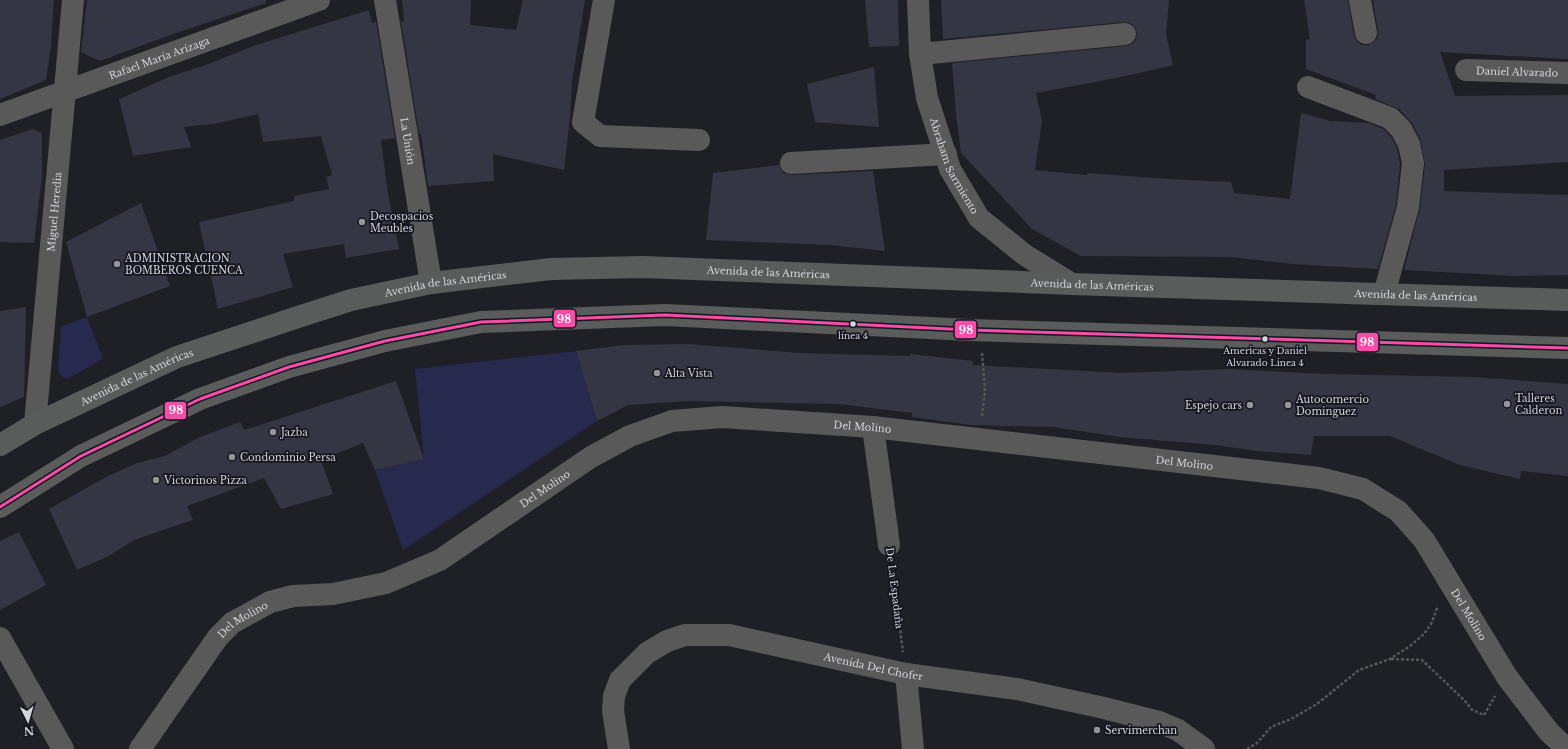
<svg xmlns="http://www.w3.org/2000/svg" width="1568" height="749" viewBox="0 0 1568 749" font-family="'Libre Baskerville',serif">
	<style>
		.green { fill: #27294f }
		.building { fill: #353644 }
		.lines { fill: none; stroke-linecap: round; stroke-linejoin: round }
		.path { stroke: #575758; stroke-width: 2.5; stroke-dasharray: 3 2; stroke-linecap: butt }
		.street { stroke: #595959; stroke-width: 22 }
		.primary { stroke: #5a5b5b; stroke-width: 22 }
		.bus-1-casing { stroke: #14151e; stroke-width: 6 }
		.bus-1 { stroke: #f54da8; stroke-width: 3 }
		.poi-dot { fill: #95969b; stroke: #14151e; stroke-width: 1.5 }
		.bus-dot { fill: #d4d5db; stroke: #14151e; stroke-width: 1.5 }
		.labels { text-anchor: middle; stroke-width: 3.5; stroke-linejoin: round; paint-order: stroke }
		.bus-label { font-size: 9px; fill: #d4d5db; stroke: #14151e }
		.street-label { font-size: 10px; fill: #d4d5db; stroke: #14151e }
		.poi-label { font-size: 10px; fill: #d4d5db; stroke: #14151e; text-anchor: start }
		.line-badge { stroke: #14151e; stroke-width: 1.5 }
		.badge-label { font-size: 11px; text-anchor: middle; font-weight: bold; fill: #fff }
	</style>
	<rect width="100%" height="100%" fill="#1f2025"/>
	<path class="green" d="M 87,317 L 103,359 L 67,379 L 62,377 L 58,371 L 61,327 Z
		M 576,351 L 597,421 L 403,550 L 375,470 L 424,459 L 415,369 Z"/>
	<path class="building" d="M 0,0 L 54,0 L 51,46 L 46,80 L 0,99 Z
		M 87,0 L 266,0 L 266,3 L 173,34 L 100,61 L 81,52 Z
		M 402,0 L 471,0 L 470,25 L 516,30 L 523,0 L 585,0 L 572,82 L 570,118 L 564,170 L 493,154 L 494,181 L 428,186 L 421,134 L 419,134 L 401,21 L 404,21 Z
		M 865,0 L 898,0 L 899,46 L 869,47 Z
		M 941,0 L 1169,0 L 1166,34 L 1173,65 L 1126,76 L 1036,93 L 1042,121 L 1035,170 L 1087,175 L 1087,173 L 1168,179 L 1231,182 L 1234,193 L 1290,199 L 1301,113 L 1331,121 L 1369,123 L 1383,129 L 1391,137 L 1397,148 L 1400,164 L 1396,205 L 1378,269 L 1293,264 L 1231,257 L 1081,256 L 1032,229 L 961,153 L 956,114 L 952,63 L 1126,46 L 1132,44 L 1136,40 L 1137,33 L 1135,27 L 1130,23 L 1124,22 L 943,39 Z
		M 1304,0 L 1348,0 L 1354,36 L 1357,41 L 1361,45 L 1368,45 L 1374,42 L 1378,37 L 1378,31 L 1373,0 L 1568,0 L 1568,59 L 1440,52 L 1455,96 L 1568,95 L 1568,162 L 1444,170 L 1444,191 L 1568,195 L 1568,275 L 1517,276 L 1404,270 L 1420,208 L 1425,164 L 1420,138 L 1412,123 L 1399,109 L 1375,99 L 1376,95 L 1306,69 L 1306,40 L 1310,39 Z
		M 369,10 L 372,23 L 376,22 L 395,138 L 381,140 L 388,194 L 399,249 L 346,258 L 344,244 L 283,254 L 293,287 L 218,309 L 199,222 L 294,201 L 294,196 L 329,189 L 326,177 L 332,175 L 321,136 L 263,142 L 258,114 L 219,123 L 184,127 L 191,147 L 133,156 L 119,99 L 169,77 L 203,66 L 256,45 Z
		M 874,67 L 879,127 L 815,122 L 807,84 Z
		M 33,129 L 42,133 L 42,176 L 34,243 L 0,242 L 0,140 Z
		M 779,165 L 781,170 L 785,174 L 792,175 L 873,171 L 885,251 L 829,245 L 706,240 L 713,173 Z
		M 141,203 L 170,286 L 87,317 L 66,242 Z
		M 26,307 L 24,397 L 0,407 L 0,311 Z
		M 688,344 L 800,353 L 910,356 L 910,354 L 973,361 L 973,365 L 1122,373 L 1227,369 L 1325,374 L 1474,377 L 1568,384 L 1568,476 L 1521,471 L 1520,479 L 1460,465 L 1390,436 L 1314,436 L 1311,455 L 1257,451 L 1215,445 L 1120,437 L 1054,427 L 971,425 L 912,417 L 912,413 L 839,404 L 689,401 L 628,405 L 597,421 L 576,351 L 624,345 Z
		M 396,381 L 424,459 L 375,470 L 363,443 L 321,460 L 333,494 L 281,509 L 264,478 L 187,506 L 193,520 L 134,540 L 109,556 L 77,570 L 49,509 L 108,476 L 137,463 L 165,456 L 200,437 L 240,422 L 244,430 Z
		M 19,532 L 46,585 L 0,610 L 0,541 Z"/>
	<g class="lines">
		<path class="path" d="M 982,353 L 985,390 L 982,417
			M 892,566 L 903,652
			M 1391,659 L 1422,660 L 1465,701 L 1472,710 L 1484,715 L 1495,696
			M 1247,749 L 1257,743 L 1271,727 L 1291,719 L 1317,704 L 1359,670 L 1390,659 L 1410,646 L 1424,634 L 1431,624 L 1438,606"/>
		<g class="street">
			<path id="s1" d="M 385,0 L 431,283"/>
			<path d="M 604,0 L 583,122 L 600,136 L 699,140"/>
			<path id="s2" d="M 918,0 L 920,54 L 927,98 L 950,169 L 979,218 L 1025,255 L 1072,284"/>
			<path d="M 1360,0 L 1366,33"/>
			<path d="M 920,54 L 1125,34"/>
			<path id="s3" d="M 1466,70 L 1568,73"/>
			<path d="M 1308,87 L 1390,118 L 1401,129 L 1409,144 L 1413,163 L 1408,207 L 1384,294"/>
			<path id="s4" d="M 0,115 L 319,0"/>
			<path d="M 791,163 L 946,154"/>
			<path id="s5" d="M 35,424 L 73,0"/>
			<path d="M 873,427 L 889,545"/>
			<path d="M 0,638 L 63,749"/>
			<path d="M 906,674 L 913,749"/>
			<path id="s6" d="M 140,749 L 218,637 L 232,623 L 270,602 L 293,596 L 333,594 L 386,583 L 440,560 L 591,457 L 630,436 L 672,421 L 722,417 L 873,427 L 1319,478 L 1363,489 L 1398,511 L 1424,540 L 1507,677 L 1549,732 L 1567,749"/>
			<path id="s7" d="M 619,749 L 613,711 L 614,696 L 620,680 L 647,653 L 667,641 L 685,635 L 729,635 L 906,674 L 1017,689 L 1104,708 L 1159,722 L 1178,730 L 1204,749"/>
		</g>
		<g class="primary">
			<path id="s8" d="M 0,445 L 35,424 L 177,357 L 301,316 L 351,300 L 431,283 L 551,269 L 643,267 L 1072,284 L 1568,300"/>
			<path d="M 0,507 L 81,456 L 200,399 L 289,367 L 385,341 L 481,322 L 665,315 L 970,330 L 1568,348"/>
		</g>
		<defs>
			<path id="bus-1" d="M 0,507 L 81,456 L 200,399 L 289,367 L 385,341 L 481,322 L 665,315 L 970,330 L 1568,348"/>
		</defs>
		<use href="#bus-1" class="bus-1-casing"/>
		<use href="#bus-1" class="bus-1"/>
	</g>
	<g class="poi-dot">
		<circle cx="362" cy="222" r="4"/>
		<circle cx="117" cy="264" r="4"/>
		<circle cx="657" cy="373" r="4"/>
		<circle cx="1507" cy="404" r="4"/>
		<circle cx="1250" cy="405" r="4"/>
		<circle cx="1288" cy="405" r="4"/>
		<circle cx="273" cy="432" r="4"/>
		<circle cx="232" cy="457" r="4"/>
		<circle cx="156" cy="480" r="4"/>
		<circle cx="1097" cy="730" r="4"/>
	</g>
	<g class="bus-dot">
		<circle cx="853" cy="324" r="3.5"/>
		<circle cx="1265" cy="339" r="3.5"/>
	</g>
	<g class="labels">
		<g class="bus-label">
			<text x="853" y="339">línea 4</text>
			<text x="1265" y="354">Americas y Daniel<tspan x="1265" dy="12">Alvarado Linea 4</tspan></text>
		</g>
		<g class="street-label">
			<text dy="4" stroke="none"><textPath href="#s4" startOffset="169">Rafael María Arízaga</textPath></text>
			<text dy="4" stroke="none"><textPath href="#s3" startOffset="51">Daniel Alvarado</textPath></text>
			<text dy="4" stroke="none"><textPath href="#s1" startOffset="143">La Unión</textPath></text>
			<text dy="4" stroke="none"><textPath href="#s2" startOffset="172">Abraham Sarmiento</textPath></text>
			<text dy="4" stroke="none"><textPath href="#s5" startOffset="213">Miguel Heredia</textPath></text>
			<text dy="4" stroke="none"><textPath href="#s8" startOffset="801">Avenida de las Américas</textPath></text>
			<text dy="4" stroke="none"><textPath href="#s8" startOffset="477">Avenida de las Américas</textPath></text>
			<text dy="4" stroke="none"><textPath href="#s8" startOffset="1125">Avenida de las Américas</textPath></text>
			<text dy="4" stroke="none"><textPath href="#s8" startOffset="1449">Avenida de las Américas</textPath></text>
			<text dy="4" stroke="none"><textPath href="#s8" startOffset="153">Avenida de las Américas</textPath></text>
			<text dy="4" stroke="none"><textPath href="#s6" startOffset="839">Del Molino</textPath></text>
			<text dy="4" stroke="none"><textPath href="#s6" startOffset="1163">Del Molino</textPath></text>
			<text dy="4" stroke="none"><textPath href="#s6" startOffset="503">Del Molino</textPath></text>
			<text transform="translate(895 588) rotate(83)" y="4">De La Espadaña</text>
			<text dy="4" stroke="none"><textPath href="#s6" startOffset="1511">Del Molino</textPath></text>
			<text dy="4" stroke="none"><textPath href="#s6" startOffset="167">Del Molino</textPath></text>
			<text dy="4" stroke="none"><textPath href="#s7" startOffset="343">Avenida Del Chofer</textPath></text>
		</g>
		<g class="poi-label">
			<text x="370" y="220">Decospacios<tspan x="370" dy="12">Meubles</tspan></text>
			<text x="125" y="262">ADMINISTRACION<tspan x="125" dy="12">BOMBEROS CUENCA</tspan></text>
			<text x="665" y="377">Alta Vista</text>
			<text x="1515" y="402">Talleres<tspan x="1515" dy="12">Calderon</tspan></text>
			<text x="1296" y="403">Autocomercio<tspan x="1296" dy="12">Dominguez</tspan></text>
			<text x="1242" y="409" text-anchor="end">Espejo cars</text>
			<text x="281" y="436">Jazba</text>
			<text x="240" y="461">Condominio Persa</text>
			<text x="164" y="484">Victorinos Pizza</text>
			<text x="1105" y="734">Servimerchan</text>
		</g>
	</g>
	<g class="line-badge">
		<rect x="553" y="309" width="23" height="19" rx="4" fill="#f54da8"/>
		<rect x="954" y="320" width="23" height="19" rx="4" fill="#f54da8"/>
		<rect x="1356" y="332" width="23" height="20" rx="4" fill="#f54da8"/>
		<rect x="164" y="401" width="23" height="19" rx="4" fill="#f54da8"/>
	</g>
	<g class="badge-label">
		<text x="564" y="323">98</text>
		<text x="966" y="334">98</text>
		<text x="1367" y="346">98</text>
		<text x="176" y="414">98</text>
	</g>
	<g transform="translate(28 721) rotate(175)" stroke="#14151e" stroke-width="3" paint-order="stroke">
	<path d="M0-3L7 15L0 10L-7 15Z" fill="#d4d5db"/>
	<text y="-6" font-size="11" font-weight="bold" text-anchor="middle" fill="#d4d5db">N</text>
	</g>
</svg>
